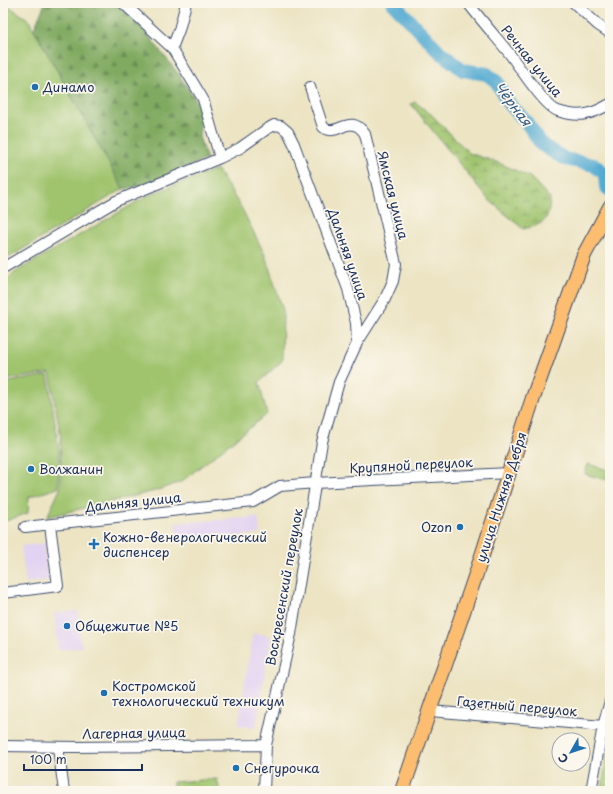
<svg xmlns="http://www.w3.org/2000/svg" width="613" height="794" viewBox="0 0 613 794" font-family="'Playpen Sans',sans-serif">
	<style>
		.built { fill: #e3d3f2 }
		.grass { fill: url(#grass-tufts); stroke: #5e7a66 }
		.forest { fill: url(#forest-firs); stroke: #4e6c60 }
		.wetland { fill: url(#wetland-marsh); stroke: #5e7a66 }
		.park { fill: #a0c46e; stroke: #5e7a66 }
		.lines { fill: none; stroke-linecap: round; stroke-linejoin: round }
		.river { stroke: #55abd2; stroke-width: 14 }
		.minor-casing { stroke: #3a4a6d; stroke-width: 12 }
		.highway-casing { stroke: #3a4a6d; stroke-width: 16 }
		.minor { stroke: #fff; stroke-width: 10 }
		.highway { stroke: #fcbd6f; stroke-width: 14 }
		.poi-dot { fill: #1f6fb2; stroke: #fbf7ec; stroke-width: 1.5 }
		.labels { text-anchor: middle; stroke-width: 3.5; stroke-linejoin: round; paint-order: stroke }
		.street-label { font-size: 13px; fill: #1b2f5e; stroke: #fbf7ec }
		.poi-label { font-size: 13px; fill: #1b2f5e; stroke: #fbf7ec; text-anchor: start }
		.water-label { font-size: 14px; font-style: italic; fill: #2f5a87; stroke: #fbf7ec }
	</style>
	<defs>
		<pattern id="grass-tufts" width="24" height="20" patternUnits="userSpaceOnUse"><rect width="24" height="20" fill="#a0c46e"/><path d="M3 7l-1-3M5 7V3M7 7l1-3M15 17l-1-3M17 17v-4M19 17l1-3" fill="none" stroke="#82a05e"/></pattern>
		<pattern id="forest-firs" width="22" height="20" patternUnits="userSpaceOnUse"><rect width="22" height="20" fill="#80aa61"/><path d="M5 1l3.5 6h-7zM16 11l3.5 6h-7z" fill="#688b53"/></pattern>
		<pattern id="wetland-marsh" width="20" height="14" patternUnits="userSpaceOnUse"><rect width="20" height="14" fill="#a0c46e"/><path d="M1 5h8M5 5V1M11 12h8M15 12V8" fill="none" stroke="#82a05e"/></pattern>
	</defs>
	<rect width="100%" height="100%" fill="#fbf7ec"/>
	<filter id="ink" filterUnits="userSpaceOnUse"><feTurbulence type="fractalNoise" baseFrequency=".025" numOctaves="2"/><feDisplacementMap in="SourceGraphic" scale="8" xChannelSelector="R" yChannelSelector="G"/><feConvolveMatrix kernelMatrix="1 2 1 2 8 2 1 2 1" color-interpolation-filters="sRGB"/></filter>
	<filter id="wash" filterUnits="userSpaceOnUse"><feTurbulence type="fractalNoise" baseFrequency=".012" numOctaves="4" result="noise"/><feDisplacementMap in="SourceGraphic" scale="16" xChannelSelector="R" yChannelSelector="G"/><feGaussianBlur stdDeviation="0.9" result="paint"/><feColorMatrix in="noise" values="0 0 0 0 0 0 0 0 0 0 0 0 0 0 0 0 0 1.4 0 .05"/><feComposite in="paint" operator="in"/></filter>
	<g filter="url(#wash)">
		<rect width="100%" height="100%" fill="#ece4c3"/>
		<path class="built" d="M 258,517 L 260,534 L 177,541 L 176,523 Z
			M 45,543 L 46,550 L 44,550 L 47,574 L 49,574 L 50,580 L 26,583 L 21,546 Z
			M 78,611 L 79,617 L 77,617 L 80,641 L 81,641 L 82,647 L 58,650 L 54,613 Z
			M 253,633 L 271,636 L 256,728 L 238,725 Z
			M 53,784 L 54,791 L 3,791 L 3,790 Z"/>
		<path class="grass" d="M 610,741 L 610,791 L 601,791 Z"/>
		<path class="forest" d="M 45,3 L 116,3 L 138,22 L 177,72 L 202,109 L 199,137 L 207,159 L 145,185 L 123,189 L 34,29 Z"/>
		<path class="wetland" d="M 415,102 L 432,115 L 469,153 L 499,163 L 530,177 L 550,198 C 549,221 545,224 523,229 L 488,199 L 411,104 Z"/>
		<path class="park" d="M 3,3 L 28,19 L 123,189 L 3,261 Z
			M 217,169 L 242,209 L 265,255 L 283,310 L 282,361 L 259,382 L 267,414 L 181,482 L 155,491 L 47,517 L 60,489 L 61,439 L 50,373 L 3,380 L 3,282 L 17,271 L 149,195 Z
			M 48,375 L 59,450 L 58,488 L 29,497 L 28,513 L 3,522 L 3,533 L 3,383 Z
			M 588,464 L 608,470 L 606,480 L 585,474 Z
			M 217,779 L 220,791 L 173,791 L 173,782 Z"/>
		<g class="lines">
			<path class="river" d="M 393,3 L 440,52 L 463,70 L 487,74 L 497,82 L 507,101 L 527,123 L 542,145 L 565,159 L 594,165 L 605,174 L 606,187 L 610,190"/>
		</g>
	</g>
	<g filter="url(#ink)">
		<g class="lines">
			<defs>
				<path id="minor" d="M 123,3 L 172,48 L 203,99 L 220,158
					M 468,3 C 481,20 495,36 509,53 C 518,65 545,107 558,111 C 579,118 591,115 610,104
					M 574,3 L 598,25 L 610,33
					M 172,48 L 179,30 L 186,3
					M 310,87 L 323,127 C 337,139 350,111 365,134 L 396,264 L 393,281 L 385,299 L 357,343
					M 3,268 L 116,201 L 220,158 L 240,148 L 267,129 L 274,125 L 281,126 L 288,132 L 294,144 L 348,289 L 356,323 L 357,343 L 339,382 L 322,442 L 291,634 L 266,745 L 264,791
					M 25,527 L 253,502 L 280,486 L 315,483 L 509,473
					M 3,593 L 58,586 L 50,525
					M 430,711 L 603,726
					M 3,746 L 76,747 L 266,745
					M 58,747 L 64,791
					M 591,791 L 603,726 L 610,701"/>
				<path id="highway" d="M 402,791 L 477,571 L 533,398 L 584,255 L 610,207"/>
			</defs>
			<use href="#minor" class="minor-casing"/>
			<use href="#highway" class="highway-casing"/>
			<use href="#minor" class="minor"/>
			<use href="#highway" class="highway"/>
		</g>
	</g>
	<g class="poi-dot">
		<circle cx="35" cy="87" r="4"/>
		<circle cx="31" cy="469" r="4"/>
		<circle cx="460" cy="527" r="4"/>
		<path d="M92 538h4v4h4v4h-4v4h-4v-4h-4v-4h4z"/>
		<circle cx="67" cy="626" r="4"/>
		<circle cx="104" cy="693" r="4"/>
		<circle cx="236" cy="768" r="4"/>
	</g>
	<g class="labels">
		<g class="street-label">
			<text transform="translate(532 61) rotate(51)" y="5">Речная улица</text>
			<text transform="translate(393 195) rotate(76)" y="5">Ямская улица</text>
			<text transform="translate(348 254) rotate(71)" y="5">Дальняя улица</text>
			<text transform="translate(411 465) rotate(-3)" y="5">Крупяной переулок</text>
			<text transform="translate(501 497) rotate(-72)" y="5">улица Нижняя Дебря</text>
			<text transform="translate(133 502) rotate(-6)" y="5">Дальняя улица</text>
			<text transform="translate(284 587) rotate(-80)" y="5">Воскресенский переулок</text>
			<text transform="translate(517 706) rotate(5)" y="5">Газетный переулок</text>
			<text transform="translate(134 733) rotate(-1)" y="5">Лагерная улица</text>
		</g>
		<g class="poi-label">
			<text x="43" y="92">Динамо</text>
			<text x="39" y="474">Волжанин</text>
			<text x="452" y="532" text-anchor="end">Ozon</text>
			<text x="103" y="542">Кожно-венерологический<tspan x="103" dy="15">диспенсер</tspan></text>
			<text x="75" y="631">Общежитие №5</text>
			<text x="112" y="691">Костромской<tspan x="112" dy="15">технологический техникум</tspan></text>
			<text x="244" y="773">Снегурочка</text>
		</g>
		<g class="water-label">
			<text transform="translate(513 104) rotate(53)" y="5">Чёрная</text>
		</g>
	</g>
	<rect width="613" height="794" fill="none" stroke="#fbf7ec" stroke-width="16"/>
	<g transform="translate(571 752) rotate(231)"><circle r="19" fill="#fbf7ec" stroke="#a1a7b3"/>
	<path d="M0-3L7 15L0 10L-7 15Z" fill="#1f6fb2"/>
	<text y="-6" font-size="11" font-weight="bold" text-anchor="middle" fill="#1b2f5e">С</text>
	</g>
	<path d="M24 764v6h118v-6" fill="none" stroke="#1b2f5e" stroke-width="2"/>
	<text x="30" y="764" font-size="12" fill="#1b2f5e" stroke="#fbf7ec" stroke-width="3" paint-order="stroke">100 m</text>
</svg>
